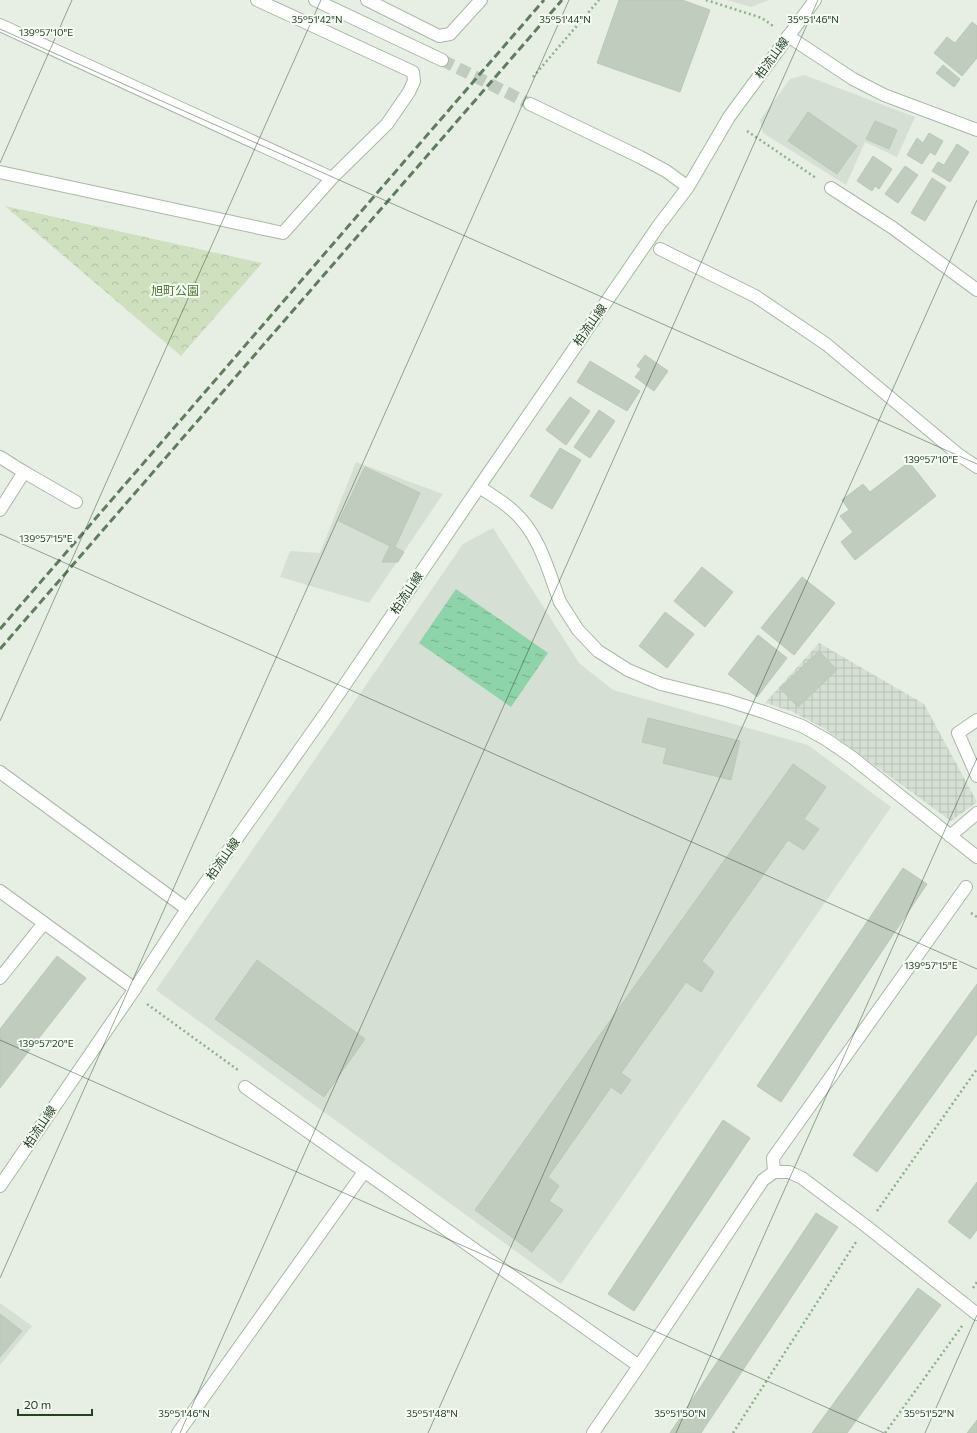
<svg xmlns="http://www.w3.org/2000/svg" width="977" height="1433" viewBox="0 0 977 1433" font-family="Commissioner,'Noto Sans JP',sans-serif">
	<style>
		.built { fill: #d6dfd3 }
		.industrial { fill: url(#industrial-grid) }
		.forest { fill: url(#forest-crowns) }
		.water { fill: url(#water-ripples) }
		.building { fill: #c0ccbd; stroke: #bac8b7 }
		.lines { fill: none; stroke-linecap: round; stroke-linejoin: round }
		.secondary-tunnel { stroke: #c0ccbe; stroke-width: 12; stroke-dasharray: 12 6; stroke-linecap: butt }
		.lane-casing { stroke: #a9b7a7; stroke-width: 14 }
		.street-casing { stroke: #a9b7a7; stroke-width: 14 }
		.secondary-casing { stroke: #a6baa3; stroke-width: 14 }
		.path { stroke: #88b285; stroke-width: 2.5; stroke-dasharray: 2 3; stroke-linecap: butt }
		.lane { stroke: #fff; stroke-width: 12 }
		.street { stroke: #fff; stroke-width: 12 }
		.secondary { stroke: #fff; stroke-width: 12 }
		.rail { stroke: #5f7c5f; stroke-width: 3; stroke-dasharray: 8 4; stroke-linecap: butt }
		.ticks { fill: none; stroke: #244124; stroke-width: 1; stroke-opacity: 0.45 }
		.labels { text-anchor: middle; stroke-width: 4; stroke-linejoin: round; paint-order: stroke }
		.street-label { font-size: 12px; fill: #244124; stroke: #f7fbf6 }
		.park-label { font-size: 12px; fill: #48792d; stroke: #f7fbf6 }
		.ticks-label { font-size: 10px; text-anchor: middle; fill: #244124; stroke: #f7fbf6; stroke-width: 4; stroke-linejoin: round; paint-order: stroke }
	</style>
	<defs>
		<pattern id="industrial-grid" width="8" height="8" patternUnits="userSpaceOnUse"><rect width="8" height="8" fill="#d6dfd3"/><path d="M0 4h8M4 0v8" fill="none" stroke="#b8c1b5"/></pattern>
		<pattern id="forest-crowns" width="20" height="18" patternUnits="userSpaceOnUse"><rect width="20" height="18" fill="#cee0be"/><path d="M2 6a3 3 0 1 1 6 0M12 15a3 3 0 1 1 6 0" fill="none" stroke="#b1c1a3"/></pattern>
		<pattern id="water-ripples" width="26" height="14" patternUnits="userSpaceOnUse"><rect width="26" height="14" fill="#8dd4aa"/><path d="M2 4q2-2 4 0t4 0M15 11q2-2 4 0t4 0" fill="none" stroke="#73ae8a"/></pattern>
	</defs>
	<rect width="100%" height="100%" fill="#e7efe5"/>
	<path class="built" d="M 727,0 L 769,0 L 751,7 Z
		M 804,75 L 915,117 L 897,157 L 865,142 L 846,185 L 763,133 L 760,120 L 790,79 Z
		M 356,462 L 443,494 L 369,603 L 280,577 L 290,551 L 320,553 Z
		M 493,528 L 579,663 L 613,690 L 808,745 L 891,807 L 561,1284 L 156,990 L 463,544 Z
		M 0,1303 L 32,1326 L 0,1365 Z"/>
	<path class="industrial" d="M 819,643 L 924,704 L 977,802 L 951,821 L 825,729 L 791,711 L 765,703 Z"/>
	<path class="forest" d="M 5,206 L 262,263 L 181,356 Z"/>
	<path class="water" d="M 456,589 L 548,653 L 511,707 L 419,643 Z"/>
	<path class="building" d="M 619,0 L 682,0 L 710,10 L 680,92 L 597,63 Z
		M 972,22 L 977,26 L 977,58 L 962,76 L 934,53 L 947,37 L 955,43 Z
		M 943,65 L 960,79 L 954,87 L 936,73 Z
		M 808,112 L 857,146 L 837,174 L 788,141 Z
		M 875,121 L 897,130 L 889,149 L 866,139 Z
		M 929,133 L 943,141 L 935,155 L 930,152 L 922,164 L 907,155 L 917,138 L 923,143 Z
		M 957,144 L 969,152 L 950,182 L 932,171 L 938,162 L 944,165 Z
		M 873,156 L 892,169 L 879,189 L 875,186 L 872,191 L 857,181 Z
		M 905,166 L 918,175 L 898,203 L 885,194 Z
		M 932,178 L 946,187 L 925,221 L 911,213 Z
		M 645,355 L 668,371 L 654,391 L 635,377 L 641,369 L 637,366 Z
		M 590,361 L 640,391 L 627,411 L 577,382 Z
		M 570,397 L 590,411 L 566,445 L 546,430 Z
		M 599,410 L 615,421 L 590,458 L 574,447 Z
		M 560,448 L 581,460 L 552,509 L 530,496 Z
		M 909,462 L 936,496 L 855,560 L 841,542 L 853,532 L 840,516 L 849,510 L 842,500 L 863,484 L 870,492 Z
		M 365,467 L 420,493 L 395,547 L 404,552 L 398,562 L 382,562 L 390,546 L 339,521 Z
		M 702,567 L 733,592 L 705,627 L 674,601 Z
		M 802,577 L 835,603 L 794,655 L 761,628 Z
		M 665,612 L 694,634 L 667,668 L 639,646 Z
		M 758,635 L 787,658 L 757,697 L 728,674 Z
		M 819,651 L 837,670 L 798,707 L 780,688 Z
		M 648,718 L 740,741 L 731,780 L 663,763 L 667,748 L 642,742 Z
		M 793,764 L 826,787 L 804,819 L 819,829 L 804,850 L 788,840 L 702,961 L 714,972 L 701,992 L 686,982 L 621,1073 L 631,1080 L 621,1094 L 611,1087 L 548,1177 L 559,1186 L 549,1201 L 563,1210 L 532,1252 L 475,1210 Z
		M 903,868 L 927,884 L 781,1102 L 757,1086 Z
		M 57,956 L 86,978 L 0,1088 L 0,1029 Z
		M 257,960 L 365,1039 L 324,1097 L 215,1019 Z
		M 977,984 L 977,1034 L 877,1172 L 853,1155 Z
		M 723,1120 L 750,1138 L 634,1311 L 608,1294 Z
		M 977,1182 L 977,1230 L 970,1239 L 948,1222 Z
		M 816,1213 L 838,1227 L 701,1433 L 670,1433 Z
		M 918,1288 L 941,1305 L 847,1433 L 812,1433 Z
		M 0,1314 L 22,1331 L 0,1357 Z
		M 977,1420 L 977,1433 L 967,1433 Z"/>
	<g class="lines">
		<path class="secondary-tunnel" d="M 442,60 L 530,104"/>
		<defs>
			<path id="lane" d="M 660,249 L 755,296 L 826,344 L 959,455 L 977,467
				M 0,457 L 24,472 L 76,502
				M 977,720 L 958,733 L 977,776
				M 950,836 L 977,813
				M 0,891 L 135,989
				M 0,978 L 44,923
				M 774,1172 L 773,1158 L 966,887"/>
			<path id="street" d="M 367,0 L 439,36 L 450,34 L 481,0
				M 0,25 L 332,178
				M 788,36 L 853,79 L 884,95 L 977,130
				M 0,172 L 283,233 L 332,178 L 387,124 L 409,92 L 414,81 L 413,72 L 257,0
				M 831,188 L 893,228 L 977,290
				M 0,510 L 24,472
				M 560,602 L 578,630 L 598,651 L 628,670 L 661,684 L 726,700 L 764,712 L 802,726 L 827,740 L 853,758 L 977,857
				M 0,772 L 187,909
				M 245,1087 L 639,1366
				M 178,1433 L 364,1172
				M 593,1433 L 639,1366 L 763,1180 L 774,1172 L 789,1172 L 802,1178 L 866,1226 L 977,1314"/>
			<path id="secondary" d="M 315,0 L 442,60
				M 530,104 L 640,157 L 666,171 L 688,187
				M 479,487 C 490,494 502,501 512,510 C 539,533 548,570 560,602
				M 0,1186 L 132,993 L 187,909 L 327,711 L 479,487 L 659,225 L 688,187 L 729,117 L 815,0"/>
		</defs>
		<use href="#lane" class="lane-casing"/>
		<use href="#street" class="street-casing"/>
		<use href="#secondary" class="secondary-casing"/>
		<path class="path" d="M 706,0 L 762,18 L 773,26
			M 533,77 L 599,0
			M 747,131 L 816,178
			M 971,913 L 977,917
			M 147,1004 L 238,1070
			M 877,1211 L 977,1069
			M 973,1288 L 977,1282
			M 733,1433 L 856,1242
			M 885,1433 L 962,1326"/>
		<use href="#lane" class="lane"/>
		<use href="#street" class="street"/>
		<use href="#secondary" class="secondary"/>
		<path class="rail" d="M 0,629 L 544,0
			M 0,649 L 562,0"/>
	</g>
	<path class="ticks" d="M 0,29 L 977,464M 0,163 L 72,0M 0,534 L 977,969M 0,721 L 321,0M 0,1040 L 884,1433M 0,1278 L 569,0M 180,1433 L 818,0M 428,1433 L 977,200M 676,1433 L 977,758M 925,1433 L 977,1315"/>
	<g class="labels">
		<g class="street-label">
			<text transform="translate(772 58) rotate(-54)" y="4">柏流山線</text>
			<text transform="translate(590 325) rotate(-55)" y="4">柏流山線</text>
			<text transform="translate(407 593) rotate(-56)" y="4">柏流山線</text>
			<text transform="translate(223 859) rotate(-55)" y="4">柏流山線</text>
			<text transform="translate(40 1127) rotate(-56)" y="4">柏流山線</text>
		</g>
		<g class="park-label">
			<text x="175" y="295">旭町公園</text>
		</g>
	</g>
	<g class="ticks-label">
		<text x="317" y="23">35°51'42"N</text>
		<text x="813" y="23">35°51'46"N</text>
		<text x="565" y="23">35°51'44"N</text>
		<text x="46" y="36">139°57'10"E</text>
		<text x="931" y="463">139°57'10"E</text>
		<text x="46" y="542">139°57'15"E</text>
		<text x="931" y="969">139°57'15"E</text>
		<text x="46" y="1047">139°57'20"E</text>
		<text x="184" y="1417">35°51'46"N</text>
		<text x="432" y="1417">35°51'48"N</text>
		<text x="680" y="1417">35°51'50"N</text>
		<text x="929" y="1417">35°51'52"N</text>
	</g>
	<path d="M18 1409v6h74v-6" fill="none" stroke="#244124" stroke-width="2"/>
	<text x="24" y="1409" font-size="12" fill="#244124" stroke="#f7fbf6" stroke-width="3" paint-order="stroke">20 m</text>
</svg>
